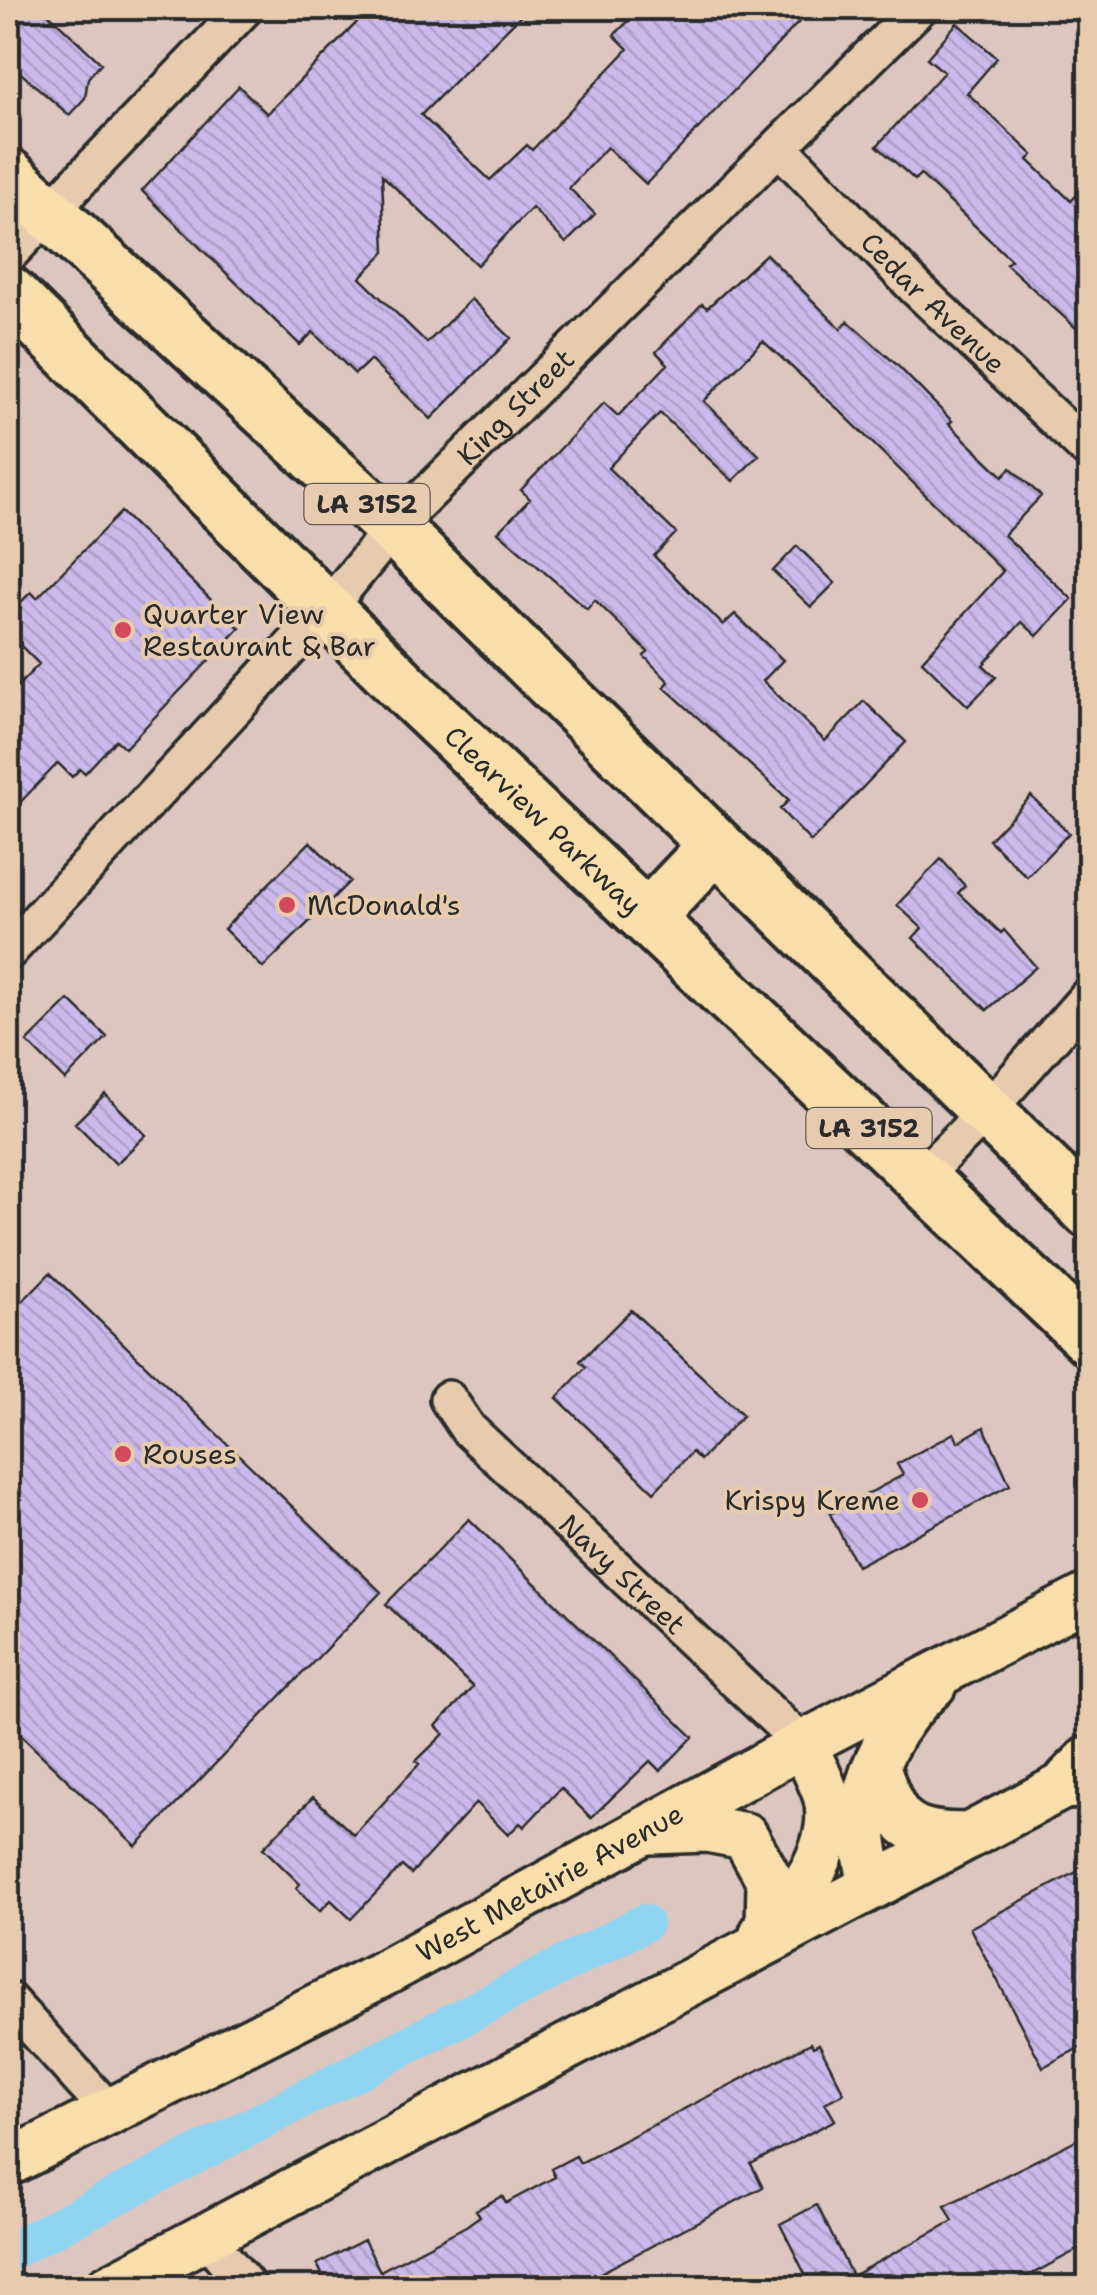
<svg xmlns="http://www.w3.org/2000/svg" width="1097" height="2295" viewBox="0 0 1097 2295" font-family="'Shantell Sans',sans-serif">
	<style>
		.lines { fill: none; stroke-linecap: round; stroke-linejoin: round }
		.canal { stroke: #8fd4f1; stroke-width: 38 }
		.building { fill: url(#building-back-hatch); stroke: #2b2b2b; stroke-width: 2.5 }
		.minor-casing { stroke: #2b2b2b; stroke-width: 42 }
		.major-casing { stroke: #2b2b2b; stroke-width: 52 }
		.highway-casing { stroke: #2b2b2b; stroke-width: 60 }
		.minor { stroke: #e7cbae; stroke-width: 35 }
		.major { stroke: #f8deab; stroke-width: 45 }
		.highway { stroke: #f8deab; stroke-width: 52 }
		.poi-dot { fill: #d1495b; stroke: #e7cbae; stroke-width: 4 }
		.labels { text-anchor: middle; stroke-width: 8; stroke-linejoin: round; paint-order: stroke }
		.shield { fill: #e7cbae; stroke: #635b52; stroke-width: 2.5 }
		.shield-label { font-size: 25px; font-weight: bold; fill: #2b2b2b }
		.street-label { font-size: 28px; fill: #2b2b2b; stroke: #e7cbae }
		.poi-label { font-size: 28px; fill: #2b2b2b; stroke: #e7cbae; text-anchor: start }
	</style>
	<defs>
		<pattern id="building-back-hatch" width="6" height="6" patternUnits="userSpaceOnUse" patternTransform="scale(2.5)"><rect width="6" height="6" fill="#cab9ea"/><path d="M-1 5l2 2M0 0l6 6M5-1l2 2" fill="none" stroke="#ae9fc9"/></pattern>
	</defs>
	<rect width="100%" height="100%" fill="#dec6c0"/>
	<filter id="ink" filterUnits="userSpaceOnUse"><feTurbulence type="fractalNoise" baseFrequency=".01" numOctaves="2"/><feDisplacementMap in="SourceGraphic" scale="20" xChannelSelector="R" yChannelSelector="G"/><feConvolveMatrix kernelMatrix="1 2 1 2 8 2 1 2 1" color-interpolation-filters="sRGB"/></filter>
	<g filter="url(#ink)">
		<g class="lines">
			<path class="canal" d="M 8,2252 L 644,1923"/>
		</g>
		<path class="building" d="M 8,8 L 42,8 L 101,63 L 88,78 L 85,98 L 69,115 L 8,62 Z
			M 371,8 L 528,8 L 421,115 L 490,180 L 527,145 L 532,150 L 628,49 L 614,35 L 642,8 L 812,8 L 646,184 L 607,147 L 569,188 L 595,214 L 566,243 L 532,208 L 477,265 L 382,175 L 385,252 L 360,278 L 427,343 L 471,299 L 511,338 L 431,419 L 370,360 L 355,374 L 313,332 L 300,345 L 142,191 L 239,86 L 267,114 Z
			M 957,23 L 997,58 L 967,93 L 1033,155 L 1028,160 L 1071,201 L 1090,181 L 1090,341 L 1006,264 L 1011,260 L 920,174 L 915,180 L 877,146 L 944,72 L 927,58 Z
			M 766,254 L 841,329 L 848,321 L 897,365 L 952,421 L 949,424 L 1003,476 L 1011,468 L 1041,496 L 1004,535 L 1072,599 L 1037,636 L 1022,622 L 983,665 L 996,677 L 968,706 L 922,661 L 1003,571 L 840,411 L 763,341 L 704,401 L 759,455 L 733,481 L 660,413 L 608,468 L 676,533 L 654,556 L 723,625 L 735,614 L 783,660 L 763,681 L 825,741 L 864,701 L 906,742 L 811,842 L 780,809 L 789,800 L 664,687 L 669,682 L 644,656 L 648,652 L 595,600 L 587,609 L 498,532 L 530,499 L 521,490 L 604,403 L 618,416 L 668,364 L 656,352 L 702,304 L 707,308 Z
			M 121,512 L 240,628 L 125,748 L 116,740 L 85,773 L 80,769 L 72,777 L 58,763 L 8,815 L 8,696 L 39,664 L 8,633 L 8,615 L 31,592 L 37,598 Z
			M 797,546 L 835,583 L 811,607 L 773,571 Z
			M 1031,796 L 1069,833 L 1027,877 L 989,840 Z
			M 310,842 L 350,881 L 263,968 L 224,929 Z
			M 941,859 L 965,886 L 958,893 L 1001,933 L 1004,930 L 1036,967 L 987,1010 L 913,938 L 922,928 L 897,905 Z
			M 69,1000 L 107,1037 L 65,1080 L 27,1042 Z
			M 105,1094 L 146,1135 L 116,1164 L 75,1123 Z
			M 50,1273 L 381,1592 L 136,1846 L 8,1723 L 8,1316 Z
			M 631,1310 L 743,1415 L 700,1460 L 692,1452 L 654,1492 L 557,1398 L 586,1367 L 580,1361 Z
			M 984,1427 L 1010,1485 L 857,1566 L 830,1514 L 903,1475 L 897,1464 L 954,1433 L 958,1442 Z
			M 469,1519 L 693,1737 L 660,1771 L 650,1761 L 591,1818 L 561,1788 L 524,1827 L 520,1823 L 508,1835 L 476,1803 L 411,1874 L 402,1866 L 351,1919 L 331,1900 L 320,1911 L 296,1888 L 300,1884 L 263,1848 L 313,1797 L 354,1835 L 419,1764 L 416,1761 L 444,1734 L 436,1726 L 473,1687 L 386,1604 Z
			M 1090,1865 L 1090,2042 L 1043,2067 L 970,1928 Z
			M 811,2043 L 813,2047 L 819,2044 L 844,2093 L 825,2103 L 835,2120 L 751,2164 L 763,2187 L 572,2288 L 329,2288 L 317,2264 L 364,2240 L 380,2271 L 466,2226 L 480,2216 L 476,2210 L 502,2196 L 506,2203 L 555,2177 L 551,2169 L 576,2156 L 580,2163 Z
			M 1090,2133 L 1090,2243 L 1006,2288 L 812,2288 L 780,2224 L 817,2205 L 852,2276 L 953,2221 L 945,2206 Z"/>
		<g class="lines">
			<defs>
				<g id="minor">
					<path id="s1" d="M 780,148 L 916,288 L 1090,452"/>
					<path d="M 8,255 L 245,8"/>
					<path id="s2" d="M 8,952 L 326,610 L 393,528 L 919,8"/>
					<path d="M 921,1177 L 986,1112 L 1090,994"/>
					<path id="s3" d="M 448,1399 L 468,1429 L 803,1744"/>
					<path d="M 8,2000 L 109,2111"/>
					<path d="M 205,2236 L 249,2288"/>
				</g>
				<g id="major">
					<path d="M 877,1766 C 894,1825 907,1836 968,1836"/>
					<path d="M 650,1831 L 707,1829 L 745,1836 L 770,1881 L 769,1927"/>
					<path d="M 872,1886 C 869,1866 862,1844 863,1823 C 864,1773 896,1717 933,1685"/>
					<path d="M 763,1933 C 798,1903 840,1843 826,1795 C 820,1777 810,1760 803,1744"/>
					<path id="s4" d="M 8,2163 L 386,1972 L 803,1744 L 1090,1595"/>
					<path d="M 108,2288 L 1090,1772"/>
				</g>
				<g id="highway">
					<path d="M 8,175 L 393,528 L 1090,1212"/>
					<path id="s5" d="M 8,292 L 416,699 L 1090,1339"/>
					<path d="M 647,918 L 715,846"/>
					<path d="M 1071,1782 L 1090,1763"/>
				</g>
			</defs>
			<use href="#minor" class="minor-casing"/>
			<use href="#major" class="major-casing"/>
			<use href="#highway" class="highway-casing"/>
			<use href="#minor" class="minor"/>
			<use href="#major" class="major"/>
			<use href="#highway" class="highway"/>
		</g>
	</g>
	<g class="poi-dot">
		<circle cx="123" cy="630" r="10"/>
		<circle cx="287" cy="905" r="10"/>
		<circle cx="123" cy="1454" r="10"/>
		<circle cx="920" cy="1500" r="10"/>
	</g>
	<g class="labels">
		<g class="shield">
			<rect x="304.5" y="484" width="125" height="40" rx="8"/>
			<rect x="806.5" y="1108" width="125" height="40" rx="8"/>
		</g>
		<g class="shield-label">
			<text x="367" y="513">LA 3152</text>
			<text x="869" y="1137">LA 3152</text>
		</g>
		<g class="street-label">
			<text dy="10" stroke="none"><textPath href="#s1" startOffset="218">Cedar Avenue</textPath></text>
			<text dy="10" stroke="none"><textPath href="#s2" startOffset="745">King Street</textPath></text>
			<text dy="10" stroke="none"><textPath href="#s5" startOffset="752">Clearview Parkway</textPath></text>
			<text dy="10" stroke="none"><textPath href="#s3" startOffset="248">Navy Street</textPath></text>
			<text dy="10" stroke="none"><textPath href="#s4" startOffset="610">West Metairie Avenue</textPath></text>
		</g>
		<g class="poi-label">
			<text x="143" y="624">Quarter View<tspan x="143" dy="32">Restaurant &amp; Bar</tspan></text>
			<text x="307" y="915">McDonald's</text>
			<text x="143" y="1464">Rouses</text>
			<text x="900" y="1510" text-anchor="end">Krispy Kreme</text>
		</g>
	</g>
	<rect width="1097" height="2295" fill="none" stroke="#e7cbae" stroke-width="40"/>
	<rect x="20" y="20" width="1057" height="2255" fill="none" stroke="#2b2b2b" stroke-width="4" filter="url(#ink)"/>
</svg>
